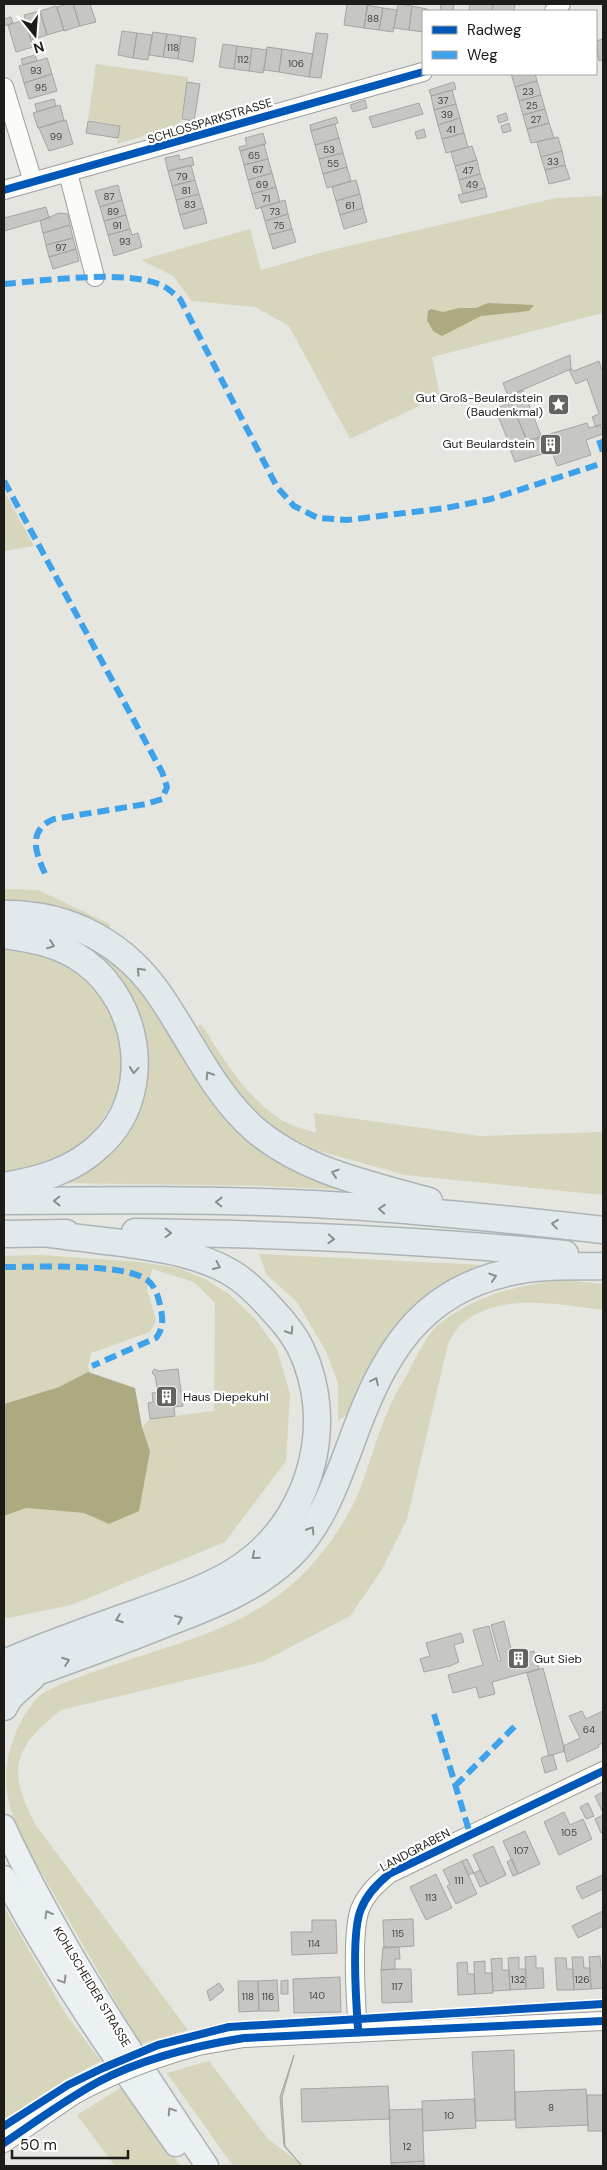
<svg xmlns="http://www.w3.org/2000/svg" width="607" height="2170" viewBox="0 0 607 2170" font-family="'DM Sans',sans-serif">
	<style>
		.green { fill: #d7d5bb }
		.water { fill: #adaa82 }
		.building { fill: #c6c6c2; stroke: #a6a5a1 }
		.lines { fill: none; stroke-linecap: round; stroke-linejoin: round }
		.minor-casing { stroke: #9e9e9a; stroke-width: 20 }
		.major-casing { stroke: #acb4b7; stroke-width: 25 }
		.highway-casing { stroke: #acb4b7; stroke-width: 29 }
		.minor { stroke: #fbfbfa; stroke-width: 18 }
		.major { stroke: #ebf0f3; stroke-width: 22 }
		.highway { stroke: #e1e9ed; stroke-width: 26 }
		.minor-bridge-casing { stroke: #9e9e9a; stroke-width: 20; stroke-linecap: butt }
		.minor-bridge { stroke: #fbfbfa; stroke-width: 18 }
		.quiet { stroke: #3da2ea; stroke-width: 6; stroke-dasharray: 12 6; stroke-linecap: butt }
		.cycleway-casing { stroke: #fff; stroke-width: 11 }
		.cycleway { stroke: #0057b8; stroke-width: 8 }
		.oneway { stroke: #898d8e }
		.oneway2 { stroke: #8e9191 }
		.labels { text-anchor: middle; stroke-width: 4.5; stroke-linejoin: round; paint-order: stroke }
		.number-label { font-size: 10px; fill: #474643 }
		.street-label { font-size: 12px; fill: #1d1c19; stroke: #fff }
		.poi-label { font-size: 12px; fill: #1d1c19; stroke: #fff; text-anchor: end }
	</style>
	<rect width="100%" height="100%" fill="#e6e6e0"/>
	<path class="green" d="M 96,64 L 188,77 L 180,125 L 117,144 L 120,125 L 88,120 Z
		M 603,196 L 603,313 L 432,357 L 440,396 L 350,439 L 289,326 L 255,307 L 192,301 L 173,276 L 141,260 L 250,229 L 261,270 L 327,251 L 556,198 Z
		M 4,491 L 34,546 L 4,551 Z
		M 4,889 L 38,890 L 110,924 L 110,930 L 31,900 L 4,902 Z
		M 19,921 L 77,935 L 132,975 L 208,1088 L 352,1190 L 265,1186 L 58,1183 L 109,1148 L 135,1017 Z
		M 4,945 L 41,950 L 74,965 L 99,988 L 118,1020 L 125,1054 L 122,1086 L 99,1126 L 73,1150 L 45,1164 L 4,1176 Z
		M 202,1025 C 223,1059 246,1097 280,1119 C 290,1126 305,1129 316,1133 L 314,1113 L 480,1136 L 603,1132 L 603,1195 L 405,1175 L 319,1151 L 275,1130 L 245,1103 L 221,1069 L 197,1026 Z
		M 259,1254 L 484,1265 L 351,1412 L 338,1421 L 338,1384 L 326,1351 L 297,1302 L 267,1275 Z
		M 40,1255 L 139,1262 L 178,1268 L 205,1279 L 229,1294 L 256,1320 L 277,1349 L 290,1394 L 286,1461 L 225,1542 L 71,1605 L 8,1618 L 4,1617 L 4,1516 L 26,1508 L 85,1513 L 109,1524 L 150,1451 L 142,1427 L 150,1419 L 214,1411 L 215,1303 L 194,1282 L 152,1269 L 147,1289 L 156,1320 L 150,1332 C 130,1338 111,1347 91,1353 L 88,1367 L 91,1373 L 88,1372 L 59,1387 L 4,1404 L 4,1256 Z
		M 564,1280 L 603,1284 L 603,1310 C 559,1305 502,1292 464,1322 C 457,1327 452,1337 448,1344 L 407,1519 L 381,1571 L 350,1616 L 262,1662 L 61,1710 C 13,1748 7,1769 35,1824 L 188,2030 L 140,2044 L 22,1839 C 1,1794 0,1759 24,1716 C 28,1710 32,1703 37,1698 C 51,1686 87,1674 105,1668 C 173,1644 247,1629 301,1576 C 323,1555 346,1522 358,1494 C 369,1467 376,1438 388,1411 C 393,1398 401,1385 408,1373 C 415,1359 427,1334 438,1325 C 474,1296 519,1284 564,1280 Z
		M 4,1907 L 67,2016 L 101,2061 L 65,2080 L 4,2121 Z
		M 209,2061 L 268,2139 L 304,2166 L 233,2166 L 167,2073 Z
		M 122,2087 L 181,2166 L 115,2166 L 77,2115 Z"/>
	<path class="water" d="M 488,303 L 534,305 L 529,311 L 481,316 L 442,336 L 433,331 L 427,320 L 428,311 L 431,309 L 443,312 L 459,308 L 476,308 Z
		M 88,1372 L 135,1388 L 142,1427 L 150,1451 L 139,1511 L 109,1524 L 84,1513 L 26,1508 L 4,1516 L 4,1404 L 59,1387 Z"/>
	<path class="building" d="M 68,4 L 73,4 L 80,26 L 64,31 L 57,7 Z
		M 73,4 L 90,4 L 96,22 L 80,26 Z
		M 347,4 L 368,4 L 364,28 L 344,25 Z
		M 398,4 L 412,6 L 409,30 L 394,28 Z
		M 441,4 L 454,4 L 453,11 L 440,11 Z
		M 470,4 L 493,4 L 492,11 L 469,11 Z
		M 493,4 L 515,4 L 514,11 L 492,11 Z
		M 367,5 L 383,8 L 379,30 L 364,28 Z
		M 56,6 L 64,30 L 47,35 L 40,11 Z
		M 412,6 L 427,9 L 427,11 L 423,11 L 423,32 L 409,30 Z
		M 383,8 L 397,10 L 393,32 L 379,30 Z
		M 40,11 L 47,35 L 31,40 L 24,15 Z
		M 11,17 L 13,23 L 4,26 L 4,19 Z
		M 25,20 L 33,47 L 16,52 L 8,25 Z
		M 122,31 L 137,33 L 133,58 L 118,55 Z
		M 153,32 L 167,34 L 163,57 L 149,55 Z
		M 137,33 L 152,35 L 148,60 L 133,58 Z
		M 316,33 L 328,34 L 321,78 L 309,77 Z
		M 167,34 L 181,36 L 178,59 L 163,57 Z
		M 181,36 L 196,38 L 193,62 L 178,59 Z
		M 603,39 L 603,60 L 599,61 L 596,41 Z
		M 223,44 L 237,46 L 234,69 L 219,67 Z
		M 237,46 L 252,48 L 249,71 L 234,69 Z
		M 267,47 L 282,49 L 279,72 L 264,70 Z
		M 252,48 L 267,50 L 263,73 L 249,71 Z
		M 282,49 L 313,54 L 309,77 L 279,72 Z
		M 35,55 L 37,61 L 23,65 L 21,59 Z
		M 47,58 L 52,74 L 24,83 L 19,66 Z
		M 52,74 L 57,91 L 29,99 L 24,83 Z
		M 511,74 L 535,74 L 537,81 L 515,87 Z
		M 537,81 L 541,95 L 519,101 L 515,87 Z
		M 187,82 L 200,84 L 194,121 L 182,119 Z
		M 454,82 L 456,89 L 431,96 L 429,90 Z
		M 452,90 L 456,104 L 434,110 L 431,96 Z
		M 541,95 L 545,109 L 523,115 L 519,101 Z
		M 54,99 L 56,106 L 37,112 L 35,104 Z
		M 365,100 L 367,108 L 353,112 L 350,105 Z
		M 419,103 L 423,114 L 373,128 L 369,117 Z
		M 456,104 L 460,118 L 438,125 L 434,110 Z
		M 60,105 L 64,120 L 38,128 L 33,113 Z
		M 545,109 L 549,123 L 527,129 L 523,115 Z
		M 506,113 L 508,120 L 499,123 L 497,116 Z
		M 336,117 L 338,123 L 311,131 L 310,125 Z
		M 460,118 L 464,133 L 442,139 L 438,125 Z
		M 66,120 L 73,144 L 49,151 L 39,128 Z
		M 88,121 L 120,126 L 118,138 L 86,133 Z
		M 509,123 L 511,131 L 503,133 L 501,126 Z
		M 549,123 L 554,138 L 531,143 L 527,129 Z
		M 335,124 L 339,138 L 315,145 L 311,131 Z
		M 424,129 L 426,137 L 417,139 L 415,132 Z
		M 263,133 L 266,144 L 240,151 L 239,147 L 247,145 L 245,138 Z
		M 464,133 L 468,147 L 446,153 L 442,139 Z
		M 558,137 L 562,151 L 541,157 L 537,142 Z
		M 339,138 L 343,153 L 319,159 L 315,145 Z
		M 264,144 L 268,159 L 244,165 L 240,151 Z
		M 472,146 L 477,160 L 455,166 L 451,152 Z
		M 562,151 L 565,165 L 545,170 L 541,157 Z
		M 343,153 L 347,167 L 323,174 L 319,159 Z
		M 179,155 L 180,160 L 192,157 L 194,165 L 168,171 L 165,158 Z
		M 268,159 L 272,173 L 248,180 L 244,165 Z
		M 477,160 L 480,174 L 459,180 L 455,166 Z
		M 191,165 L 195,180 L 172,186 L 168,171 Z
		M 565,165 L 570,179 L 549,184 L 545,170 Z
		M 347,167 L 351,181 L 327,188 L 323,174 Z
		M 272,173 L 276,187 L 252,194 L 248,180 Z
		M 480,174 L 485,188 L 463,194 L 459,180 Z
		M 195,180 L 199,194 L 176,200 L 172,186 Z
		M 356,180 L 360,194 L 336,201 L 332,187 Z
		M 118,185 L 122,200 L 100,207 L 95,191 Z
		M 276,187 L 280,202 L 256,209 L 252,194 Z
		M 485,188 L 487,197 L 461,203 L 458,195 Z
		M 199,194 L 203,208 L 180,215 L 176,200 Z
		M 360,194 L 363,208 L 340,215 L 336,201 Z
		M 122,200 L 126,215 L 104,221 L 100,207 Z
		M 285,200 L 288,214 L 265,221 L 261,207 Z
		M 46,207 L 49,218 L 4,231 L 4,218 Z
		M 203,208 L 207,223 L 184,229 L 180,215 Z
		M 363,208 L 367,222 L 344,229 L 340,215 Z
		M 59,213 L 68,214 L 70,225 L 43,233 L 40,221 Z
		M 288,214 L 292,229 L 269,235 L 265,221 Z
		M 126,215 L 130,229 L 108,235 L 104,221 Z
		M 70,225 L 73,238 L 46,245 L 43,233 Z
		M 130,229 L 132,235 L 138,233 L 142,247 L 114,256 L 108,235 Z
		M 292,229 L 296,242 L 273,249 L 269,235 Z
		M 73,238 L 76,249 L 49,257 L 46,245 Z
		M 76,249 L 79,261 L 53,269 L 49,257 Z
		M 570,355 L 571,369 L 508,396 L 503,383 Z
		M 599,361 L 603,373 L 603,423 L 596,427 L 592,417 L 599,414 L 587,379 L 576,384 L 569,370 L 571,368 L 574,371 Z
		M 523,390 L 542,438 L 528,442 L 508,396 Z
		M 511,402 L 526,439 L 510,445 L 495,409 Z
		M 587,423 L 589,428 L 600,425 L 603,430 L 603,434 L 586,440 L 591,455 L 557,466 L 552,451 L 515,462 L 509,446 Z
		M 154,1369 L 159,1371 L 178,1369 L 183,1406 L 174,1407 L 175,1416 L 150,1419 L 148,1403 L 153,1402 L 152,1393 L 158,1392 L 155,1376 L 152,1373 Z
		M 504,1621 L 513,1657 L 534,1651 L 539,1669 L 492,1682 L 495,1694 L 479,1698 L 476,1687 L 453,1693 L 448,1675 L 483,1665 L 473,1630 L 489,1626 L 498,1661 L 501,1661 L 491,1625 Z
		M 461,1633 L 464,1642 L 454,1645 L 459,1662 L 450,1666 L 424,1672 L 420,1659 L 430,1656 L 426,1643 Z
		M 543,1668 L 565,1751 L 549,1756 L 527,1673 Z
		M 582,1711 L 586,1719 L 603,1711 L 603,1743 L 598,1745 L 599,1747 L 567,1762 L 563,1746 L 580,1738 L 569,1716 Z
		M 549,1755 L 553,1755 L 557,1769 L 545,1773 L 541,1758 Z
		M 603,1792 L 603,1813 L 595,1796 Z
		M 588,1803 L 594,1816 L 586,1819 L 580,1807 Z
		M 564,1812 L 570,1825 L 583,1819 L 592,1839 L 559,1855 L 544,1822 Z
		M 603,1815 L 603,1832 L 601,1833 L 595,1819 Z
		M 525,1831 L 540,1864 L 518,1874 L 503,1841 Z
		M 493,1846 L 506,1875 L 487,1884 L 473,1855 Z
		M 467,1859 L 474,1873 L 468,1875 L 462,1861 Z
		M 512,1859 L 518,1874 L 513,1876 L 507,1862 Z
		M 462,1861 L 477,1894 L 456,1904 L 447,1886 L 450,1884 L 443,1870 Z
		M 480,1870 L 487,1884 L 480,1887 L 474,1873 Z
		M 436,1874 L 452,1908 L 426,1920 L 410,1887 Z
		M 603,1875 L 603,1889 L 582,1899 L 576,1887 Z
		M 603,1911 L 603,1926 L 578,1938 L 572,1926 Z
		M 413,1919 L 414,1946 L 384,1948 L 383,1920 Z
		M 312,1920 L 336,1920 L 337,1953 L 292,1955 L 291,1932 L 312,1932 Z
		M 383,1947 L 399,1947 L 400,1959 L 395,1959 L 395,1969 L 381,1970 Z
		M 536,1956 L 536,1968 L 543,1968 L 544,1988 L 526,1989 L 525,1957 Z
		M 600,1956 L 601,1967 L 603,1967 L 603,1988 L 591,1989 L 589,1957 Z
		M 519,1957 L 519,1969 L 526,1969 L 526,1989 L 510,1990 L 508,1958 Z
		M 572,1957 L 583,1957 L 584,1968 L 590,1968 L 591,1989 L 574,1990 Z
		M 502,1958 L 502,1970 L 509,1970 L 510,1990 L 493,1991 L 491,1959 Z
		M 555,1958 L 566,1958 L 567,1969 L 573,1969 L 574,1990 L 557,1990 Z
		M 485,1961 L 485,1973 L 492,1973 L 493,1993 L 475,1994 L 474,1962 Z
		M 467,1962 L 468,1974 L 474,1974 L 475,1994 L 458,1995 L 457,1963 Z
		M 395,1969 L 411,1969 L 412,2002 L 382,2003 L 381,1970 Z
		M 340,1977 L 341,2012 L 294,2013 L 293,1979 Z
		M 277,1980 L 279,2011 L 259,2011 L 258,1981 Z
		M 288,1980 L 288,1994 L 281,1994 L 281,1981 Z
		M 238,1981 L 258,1981 L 259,2011 L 239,2012 Z
		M 219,1983 L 224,1990 L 210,2001 L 207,1991 Z
		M 514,2050 L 515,2120 L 476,2121 L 472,2052 Z
		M 294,2055 L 282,2097 L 285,2146 L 302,2166 L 284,2146 L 280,2097 Z
		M 388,2086 L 390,2119 L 302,2122 L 301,2089 Z
		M 586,2089 L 588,2125 L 516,2128 L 515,2092 Z
		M 587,2095 L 603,2095 L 603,2131 L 588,2131 Z
		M 474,2099 L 476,2128 L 423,2131 L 422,2101 Z
		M 422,2109 L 424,2161 L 391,2163 L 389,2110 Z
		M 424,2161 L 424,2166 L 391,2166 L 391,2163 Z"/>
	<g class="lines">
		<defs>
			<path id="minor" d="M 554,11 L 561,4
				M 4,87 L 33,182
				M 68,173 L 95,277
				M 4,190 L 423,72
				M 358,2033 C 356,2004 351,1934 360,1909 C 366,1894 377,1884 389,1874 L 603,1771
				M 198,2046 L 244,2038 L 603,2021
				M 4,2143 L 74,2095"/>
			<path id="major" d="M 4,1826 C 60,1947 134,2056 207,2166
				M 4,1877 C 54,1971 114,2058 176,2145"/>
			<path id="highway" d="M 4,914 C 70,913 127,944 163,1000 C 192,1043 213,1091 252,1127 C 300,1170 368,1184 429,1201
				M 4,935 C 33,939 61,944 85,962 C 142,1004 154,1096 100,1145 C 73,1171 39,1180 4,1186
				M 4,1201 C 107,1200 210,1199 314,1204 C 411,1209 507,1219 603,1230
				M 135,1232 C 276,1234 425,1240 565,1254
				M 4,1234 L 66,1233
				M 4,1663 C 49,1644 96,1627 142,1611 C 179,1597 222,1584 253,1558 C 313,1509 335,1420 301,1349 C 293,1332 280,1318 268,1305 C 257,1293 243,1279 228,1271 C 182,1245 103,1242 50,1234
				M 4,1684 C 58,1664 113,1645 167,1623 C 211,1606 255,1590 290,1556 C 321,1526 335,1485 350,1446 C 382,1357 418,1287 521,1270 C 547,1265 576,1267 603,1266
				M 4,1707 L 10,1697 L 32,1677"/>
		</defs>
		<use href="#minor" class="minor-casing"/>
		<use href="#major" class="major-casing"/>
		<use href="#highway" class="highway-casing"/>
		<use href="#minor" class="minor"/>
		<use href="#major" class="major"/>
		<use href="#highway" class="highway"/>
		<defs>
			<path id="minor-bridge" d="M 74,2095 C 114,2073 154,2058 198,2046"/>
		</defs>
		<use href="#minor-bridge" class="minor-bridge-casing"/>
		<use href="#minor-bridge" class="minor-bridge"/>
		<path class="quiet" d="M 4,284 C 42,281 132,268 165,287 C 170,290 175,295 180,299 L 277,487 L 294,506 L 318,518 L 347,520 L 446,508 L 491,499 L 603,463
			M 599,440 L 603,452
			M 4,481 L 162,772 L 167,787 L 162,799 L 146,804 L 54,819 C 25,831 37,856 47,878
			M 4,1267 C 35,1267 121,1263 146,1279 C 155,1285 158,1296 160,1305 C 163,1318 164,1328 156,1338 L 92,1366
			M 434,1714 L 470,1834
			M 455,1786 L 515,1726"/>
		<defs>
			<path id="cycleway" d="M 4,190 L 423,72
				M 358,2028 C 356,2001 351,1932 361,1909 C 367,1894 377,1884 389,1874 L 603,1771
				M 4,2126 L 68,2085 L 103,2068 L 158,2045 L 229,2027 L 603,2004
				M 4,2143 C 35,2122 65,2100 98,2082 C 143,2058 194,2046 244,2038 L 603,2021"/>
		</defs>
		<use href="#cycleway" class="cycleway-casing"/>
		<use href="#cycleway" class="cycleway"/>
	</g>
	<defs><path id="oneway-chevron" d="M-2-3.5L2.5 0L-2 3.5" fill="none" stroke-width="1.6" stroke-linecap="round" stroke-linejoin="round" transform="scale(1.25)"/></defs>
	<g class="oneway">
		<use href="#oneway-chevron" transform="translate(51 945) rotate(21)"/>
		<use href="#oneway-chevron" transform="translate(140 971) rotate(-133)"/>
		<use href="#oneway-chevron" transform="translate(134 1070) rotate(95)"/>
		<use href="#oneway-chevron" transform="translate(209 1075) rotate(-122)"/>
		<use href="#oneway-chevron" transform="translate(335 1173) rotate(-162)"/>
		<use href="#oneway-chevron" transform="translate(57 1201) rotate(179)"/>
		<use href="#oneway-chevron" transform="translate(219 1202) rotate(-179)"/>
		<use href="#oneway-chevron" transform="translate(382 1209) rotate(-176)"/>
		<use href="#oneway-chevron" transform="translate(555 1224) rotate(-173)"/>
		<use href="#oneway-chevron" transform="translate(168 1233) rotate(2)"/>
		<use href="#oneway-chevron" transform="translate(331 1239) rotate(3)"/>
		<use href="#oneway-chevron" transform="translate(217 1266) rotate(24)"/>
		<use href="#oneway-chevron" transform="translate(493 1277) rotate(-18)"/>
		<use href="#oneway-chevron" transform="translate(290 1331) rotate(57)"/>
		<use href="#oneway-chevron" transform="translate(375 1381) rotate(-64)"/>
		<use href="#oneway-chevron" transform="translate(311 1530) rotate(-58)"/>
		<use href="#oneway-chevron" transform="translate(255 1556) rotate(140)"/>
		<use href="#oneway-chevron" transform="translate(119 1619) rotate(160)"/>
		<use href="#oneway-chevron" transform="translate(179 1619) rotate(-22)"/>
		<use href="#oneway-chevron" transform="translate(66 1661) rotate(-20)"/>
	</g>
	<g class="oneway2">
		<use href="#oneway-chevron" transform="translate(48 1914) rotate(-119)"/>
		<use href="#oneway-chevron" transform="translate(63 1980) rotate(59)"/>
		<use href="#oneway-chevron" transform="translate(171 2111) rotate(-123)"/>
	</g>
	<defs>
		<symbol id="sight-square" viewBox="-11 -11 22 22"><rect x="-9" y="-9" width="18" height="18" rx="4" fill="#63635f" stroke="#fff"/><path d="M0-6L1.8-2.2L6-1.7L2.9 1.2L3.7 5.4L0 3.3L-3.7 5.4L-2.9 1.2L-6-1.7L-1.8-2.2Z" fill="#fff"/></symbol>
		<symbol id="building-square" viewBox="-11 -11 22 22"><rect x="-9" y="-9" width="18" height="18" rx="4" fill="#63635f" stroke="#fff"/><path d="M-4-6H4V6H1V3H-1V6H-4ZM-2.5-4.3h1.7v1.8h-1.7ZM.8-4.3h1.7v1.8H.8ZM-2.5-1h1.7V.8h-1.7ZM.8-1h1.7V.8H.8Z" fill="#fff"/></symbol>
	</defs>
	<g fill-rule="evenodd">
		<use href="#sight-square" x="546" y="392" width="25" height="25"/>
		<use href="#building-square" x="538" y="432" width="25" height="25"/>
		<use href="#building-square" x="154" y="1384" width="25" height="25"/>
		<use href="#building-square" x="506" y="1646" width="25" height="25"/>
	</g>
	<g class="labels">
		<g class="number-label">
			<text x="373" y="22">88</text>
			<text x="173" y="51">118</text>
			<text x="243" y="63">112</text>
			<text x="296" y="67">106</text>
			<text x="36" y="74">93</text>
			<text x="41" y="91">95</text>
			<text x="528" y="95">23</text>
			<text x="443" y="104">37</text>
			<text x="532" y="109">25</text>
			<text x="447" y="118">39</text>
			<text x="536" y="123">27</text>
			<text x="451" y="133">41</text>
			<text x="56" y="140">99</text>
			<text x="329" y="153">53</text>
			<text x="254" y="159">65</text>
			<text x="553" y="165">33</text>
			<text x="333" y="167">55</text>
			<text x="258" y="173">67</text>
			<text x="468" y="174">47</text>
			<text x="182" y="180">79</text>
			<text x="262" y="188">69</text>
			<text x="472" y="188">49</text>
			<text x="186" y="194">81</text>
			<text x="109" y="200">87</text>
			<text x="266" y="202">71</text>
			<text x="190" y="208">83</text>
			<text x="350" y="209">61</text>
			<text x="113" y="215">89</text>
			<text x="275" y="215">73</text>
			<text x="117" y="229">91</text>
			<text x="279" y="229">75</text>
			<text x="125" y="245">93</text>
			<text x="61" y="251">97</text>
			<text x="589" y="1733">64</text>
			<text x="569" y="1836">105</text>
			<text x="521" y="1854">107</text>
			<text x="459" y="1884">111</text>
			<text x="431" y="1901">113</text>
			<text x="398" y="1937">115</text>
			<text x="314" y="1947">114</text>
			<text x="518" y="1983">132</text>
			<text x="582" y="1983">126</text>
			<text x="397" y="1990">117</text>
			<text x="317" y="1999">140</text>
			<text x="248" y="2000">118</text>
			<text x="268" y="2000">116</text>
			<text x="551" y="2111">8</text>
			<text x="449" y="2119">10</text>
			<text x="407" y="2150">12</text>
		</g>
		<g class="street-label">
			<text transform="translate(210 121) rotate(-17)" y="4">SCHLOSSPARKSTRASSE</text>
			<text transform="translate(415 1850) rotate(-28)" y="4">LANDGRABEN</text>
			<text transform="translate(92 1987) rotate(59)" y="4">KOHLSCHEIDER STRASSE</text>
		</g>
		<g class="poi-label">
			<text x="543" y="402">Gut Groß-Beulardstein<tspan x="543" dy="14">(Baudenkmal)</tspan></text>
			<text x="535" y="448">Gut Beulardstein</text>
			<text x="183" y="1401" text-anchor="start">Haus Diepekuhl</text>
			<text x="534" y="1663" text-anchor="start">Gut Sieb</text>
		</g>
	</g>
	<rect width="607" height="2170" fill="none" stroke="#1d1c19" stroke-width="10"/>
	<rect x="422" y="10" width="175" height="65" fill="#ffffff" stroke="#a5a4a3"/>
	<rect x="432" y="26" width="25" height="8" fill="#0057b8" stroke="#a5a4a3"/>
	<text x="467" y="35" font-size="15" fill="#1d1c19">Radweg</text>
	<rect x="432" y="51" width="25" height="8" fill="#3da2ea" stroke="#a5a4a3"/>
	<text x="467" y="60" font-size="15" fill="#1d1c19">Weg</text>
	<g transform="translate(35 35) rotate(163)" stroke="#ffffff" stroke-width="4" paint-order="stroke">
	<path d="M0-4L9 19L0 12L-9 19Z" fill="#1d1c19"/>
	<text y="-8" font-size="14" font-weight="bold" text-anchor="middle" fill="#1d1c19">N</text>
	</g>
	<path d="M12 2150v8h116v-8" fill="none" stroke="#1d1c19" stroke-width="2.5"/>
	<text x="20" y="2150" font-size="15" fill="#1d1c19" stroke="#ffffff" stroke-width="4" paint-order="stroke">50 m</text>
</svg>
